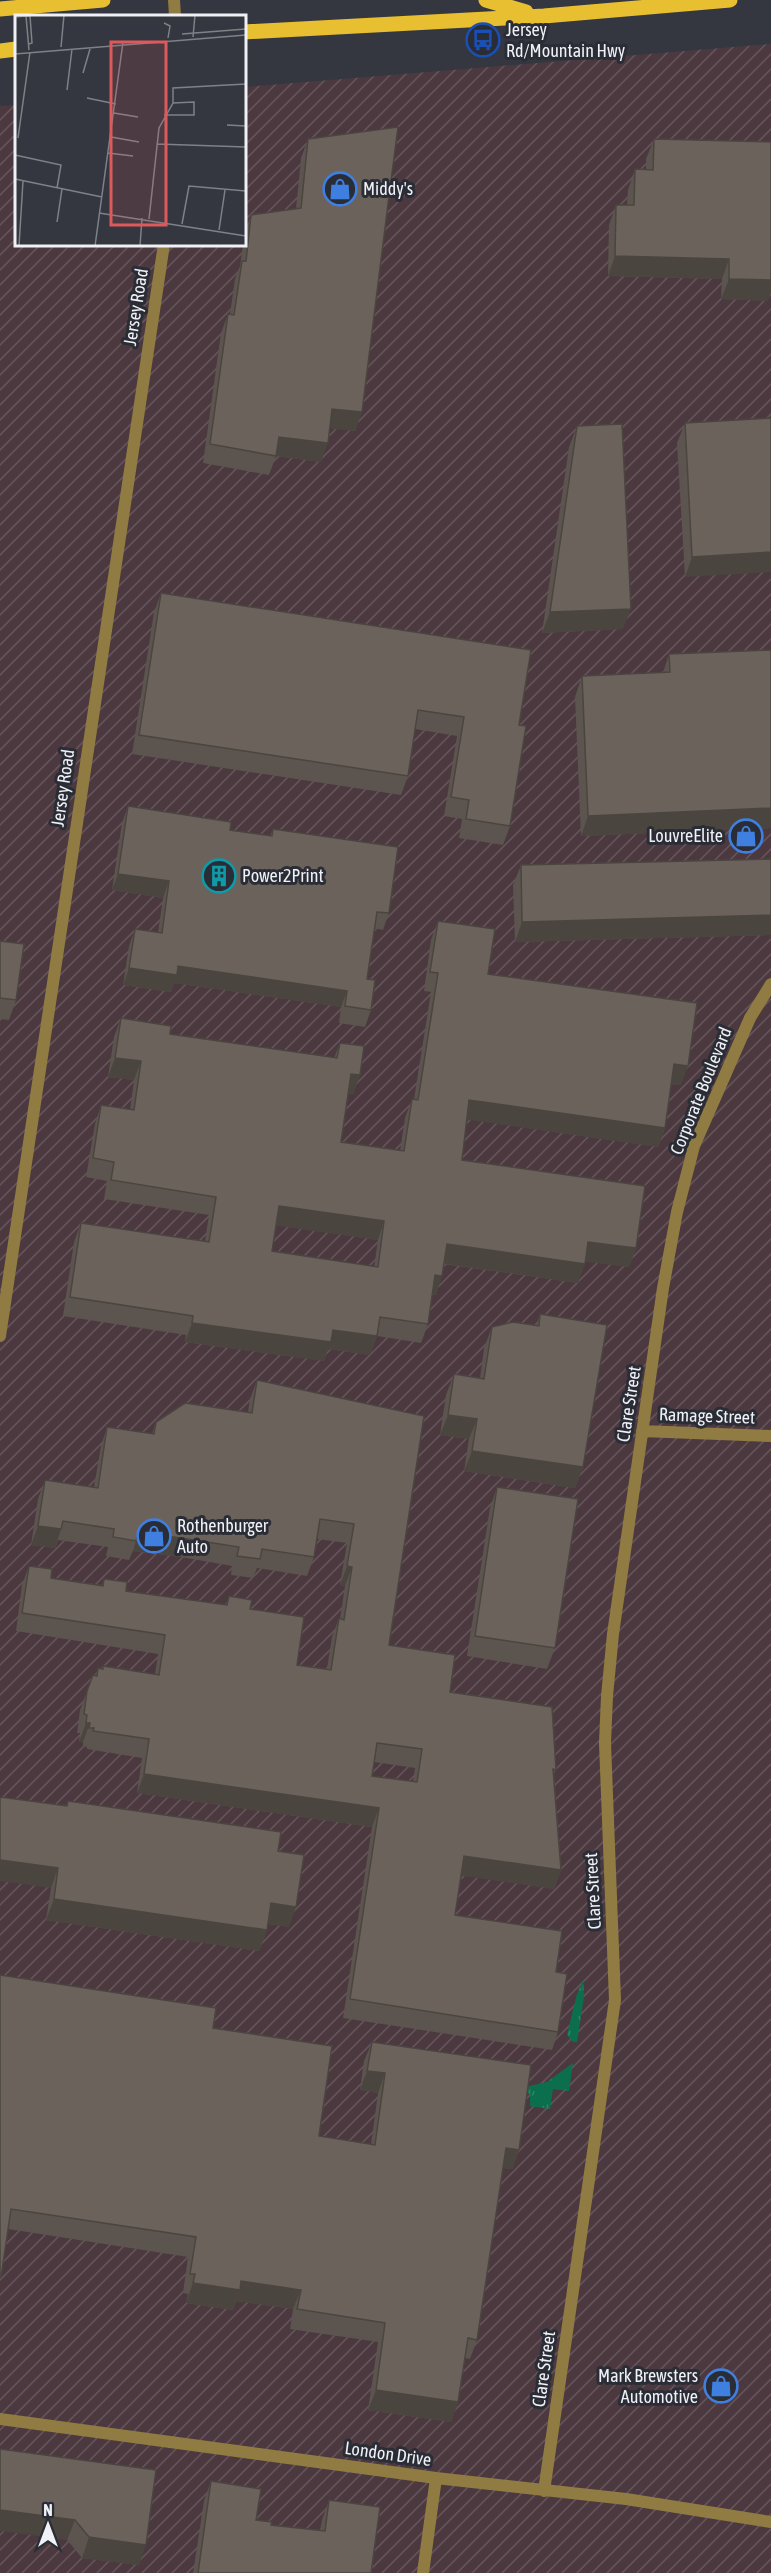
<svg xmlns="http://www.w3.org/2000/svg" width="771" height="2573" viewBox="0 0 771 2573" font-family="'Asap Condensed',sans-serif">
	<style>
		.industrial { fill: url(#industrial-furrows) }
		.grass { fill: url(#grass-tufts) }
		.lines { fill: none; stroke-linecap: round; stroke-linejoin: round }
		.minor { stroke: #907c42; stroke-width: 12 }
		.primary { stroke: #e9bf32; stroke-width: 15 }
		.wall { fill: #5c544f; fill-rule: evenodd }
		.shaded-wall { fill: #4b4540 }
		.building { fill: #6b625c; stroke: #4b4540; stroke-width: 1.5; fill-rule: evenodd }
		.labels { text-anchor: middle; stroke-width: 6; stroke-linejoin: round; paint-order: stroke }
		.poi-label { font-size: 18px; fill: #eff1f6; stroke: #2a2d35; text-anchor: start }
		.street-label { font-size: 18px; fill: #eff1f6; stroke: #2a2d35 }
		.inset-road { fill: none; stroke: #7f8188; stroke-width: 1.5 }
		.view { fill: #dc5a5c; fill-opacity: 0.15; stroke: #dc5a5c; stroke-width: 3 }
		.inset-edge { fill: none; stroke: #eff1f6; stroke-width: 3 }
	</style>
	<defs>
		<pattern id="industrial-furrows" width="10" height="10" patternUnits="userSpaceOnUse" patternTransform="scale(1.5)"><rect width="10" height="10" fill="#4c3940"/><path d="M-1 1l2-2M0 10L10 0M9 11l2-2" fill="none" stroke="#66565c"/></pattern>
		<pattern id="grass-tufts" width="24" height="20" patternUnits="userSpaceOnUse" patternTransform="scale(1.5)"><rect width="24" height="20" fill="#0b6f4d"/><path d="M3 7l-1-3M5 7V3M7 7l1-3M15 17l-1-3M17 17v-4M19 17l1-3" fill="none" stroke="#2f8467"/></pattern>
	</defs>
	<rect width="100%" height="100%" fill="#34373f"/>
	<path class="industrial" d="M 771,44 L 771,2573 L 0,2573 L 0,106 L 16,105 L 16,244 L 244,244 L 245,87 Z"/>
	<path class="grass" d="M 583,1980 L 584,1996 L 577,2042 L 573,2042 L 567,2035 L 577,1994 Z
		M 573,2063 L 569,2091 L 553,2089 L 550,2109 L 530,2106 L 530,2094 L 527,2093 L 529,2086 L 547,2082 Z"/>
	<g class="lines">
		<path class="minor" d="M 174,0 L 175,16
			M 0,1336 L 164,244
			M 642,1431 L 771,1436
			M 0,2419 L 436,2478 L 626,2499 L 771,2522
			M 544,2491 L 615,2000 L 605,1743 L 607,1696 L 613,1634 L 663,1288 L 677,1212 L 694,1146 L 750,1018 L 771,984
			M 423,2573 L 436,2478"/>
		<path class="primary" d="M 486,0 L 526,12
			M 0,9 L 103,0
			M 244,32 L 544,16 L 730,0
			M 0,51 L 16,49"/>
	</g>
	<path class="wall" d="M 308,139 L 389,196 L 362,412 L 355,431 L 330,428 L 321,462 L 276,456 L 269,475 L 203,463 L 221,333 L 228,314 L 230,314 L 235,279 L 240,266 L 243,244 L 244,244 L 244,233 L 251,215 L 296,209 L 301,158 Z
		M 654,139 L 768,301 L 721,299 L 722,279 L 608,276 L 609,225 L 616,205 L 627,205 L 628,190 L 635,169 L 646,169 L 646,159 Z
		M 771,418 L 685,577 L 677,443 L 685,423 Z
		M 577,426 L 623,629 L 542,633 L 569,447 Z
		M 161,593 L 519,725 L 510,826 L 503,845 L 459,838 L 462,819 L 444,816 L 457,736 L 415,729 L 408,776 L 401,795 L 132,754 L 154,612 Z
		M 771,650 L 771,828 L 581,836 L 575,697 L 582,676 L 663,673 L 669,654 Z
		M 128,806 L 230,830 L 270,836 L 273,829 L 389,913 L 383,930 L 374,928 L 367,979 L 371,1010 L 365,1027 L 339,1023 L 341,1007 L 174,983 L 171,992 L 123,985 L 129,946 L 135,929 L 158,933 L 163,898 L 112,890 L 122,823 Z
		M 771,859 L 771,935 L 515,942 L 513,885 L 521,865 Z
		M 438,921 L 488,974 L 681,1085 L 671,1084 L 665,1128 L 658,1147 L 466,1119 L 462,1160 L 636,1248 L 629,1267 L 585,1261 L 578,1283 L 444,1264 L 436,1295 L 432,1295 L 428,1324 L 421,1343 L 377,1336 L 370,1355 L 328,1349 L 324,1361 L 185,1342 L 186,1335 L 63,1316 L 74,1242 L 81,1223 L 205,1241 L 209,1215 L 104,1199 L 107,1181 L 86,1177 L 95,1124 L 101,1105 L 130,1110 L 134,1080 L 108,1077 L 114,1037 L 121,1018 L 170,1034 L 334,1058 L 340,1043 L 360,1075 L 353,1094 L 348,1093 L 341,1142 L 400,1151 L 405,1118 L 412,1099 L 414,1099 L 431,992 L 424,991 L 431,940 ZM 276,1225 L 378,1240 L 374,1267 L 272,1251 Z
		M 0,941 L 16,1000 L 9,1020 L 0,1019 Z
		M 540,1314 L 583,1467 L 575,1488 L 464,1471 L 469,1439 L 440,1435 L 446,1395 L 454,1374 L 480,1378 L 484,1348 L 492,1327 L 536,1326 Z
		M 257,1380 L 424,1416 L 389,1645 L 450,1692 L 556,1770 L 554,1774 L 561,1870 L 554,1889 L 461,1875 L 455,1915 L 556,1972 L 558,2032 L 552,2050 L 343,2018 L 372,1827 L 137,1793 L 142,1758 L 87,1749 L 87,1747 L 83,1746 L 83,1742 L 79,1742 L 80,1733 L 77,1733 L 80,1710 L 87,1691 L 95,1676 L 98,1668 L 102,1669 L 103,1666 L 155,1674 L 158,1654 L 16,1631 L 22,1585 L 29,1566 L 51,1578 L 102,1585 L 104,1579 L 126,1591 L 226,1605 L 229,1596 L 250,1609 L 297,1665 L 327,1669 L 332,1637 L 339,1618 L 340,1619 L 345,1586 L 340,1585 L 347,1543 L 317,1539 L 314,1557 L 307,1576 L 257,1568 L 253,1578 L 231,1575 L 232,1566 L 181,1557 L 133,1551 L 129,1560 L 106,1556 L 108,1547 L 58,1540 L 55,1548 L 31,1545 L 38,1499 L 45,1480 L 94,1487 L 101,1446 L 107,1427 L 152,1434 L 156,1422 L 248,1412 L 250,1399 ZM 374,1762 L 415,1768 L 413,1782 L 372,1776 Z
		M 497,1487 L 555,1648 L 547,1669 L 467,1656 L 490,1508 Z
		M 68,1801 L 278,1851 L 289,1927 L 268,1924 L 267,1930 L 259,1951 L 46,1920 L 51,1888 L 66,1806 Z
		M 0,1975 L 213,2028 L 319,2136 L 371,2144 L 378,2093 L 360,2090 L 364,2061 L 372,2042 L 519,2150 L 512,2169 L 503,2168 L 477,2340 L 470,2359 L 465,2358 L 458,2402 L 451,2422 L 368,2410 L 378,2342 L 290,2329 L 293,2309 L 236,2301 L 233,2310 L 186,2303 L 188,2294 L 183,2293 L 188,2257 L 8,2229 L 0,2280 Z
		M 0,2449 L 139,2565 L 82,2558 L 67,2540 Z
		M 211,2481 L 256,2520 L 271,2525 L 320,2530 L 322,2520 L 329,2500 L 371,2573 L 193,2573 L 204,2501 Z"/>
	<path class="shaded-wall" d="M 615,256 L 729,259 L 722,279 L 608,276 Z
		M 729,279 L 771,280 L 771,292 L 768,301 L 721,299 Z
		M 332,409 L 362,412 L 355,431 L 325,428 Z
		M 279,437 L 328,443 L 321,462 L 276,456 Z
		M 771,552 L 771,572 L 685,577 L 692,557 Z
		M 631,609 L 623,629 L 542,633 L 550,612 Z
		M 771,808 L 771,828 L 581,836 L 588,816 Z
		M 118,874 L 169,881 L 163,898 L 112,890 Z
		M 771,915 L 771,935 L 515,942 L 522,922 Z
		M 178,966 L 347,991 L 341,1007 L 174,983 L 171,992 L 123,985 L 129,968 Z
		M 115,1058 L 141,1061 L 134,1080 L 108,1077 Z
		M 674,1064 L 688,1066 L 681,1085 L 667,1083 Z
		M 351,1074 L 360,1075 L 353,1094 L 344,1093 Z
		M 469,1100 L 665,1128 L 658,1147 L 462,1119 Z
		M 279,1206 L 384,1221 L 378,1240 L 272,1225 Z
		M 588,1242 L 636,1248 L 629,1267 L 581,1261 Z
		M 447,1244 L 585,1264 L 578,1283 L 440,1263 Z
		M 435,1275 L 442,1276 L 436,1295 L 428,1294 Z
		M 192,1323 L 333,1330 L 377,1336 L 370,1355 L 328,1349 L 324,1361 L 185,1342 Z
		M 448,1415 L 477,1419 L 469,1439 L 440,1435 Z
		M 472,1451 L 583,1467 L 575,1488 L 464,1471 Z
		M 38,1526 L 61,1529 L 55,1548 L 31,1545 Z
		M 138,1532 L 188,1539 L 181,1557 L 133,1551 L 136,1541 Z
		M 347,1566 L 352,1567 L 345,1586 L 340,1585 Z
		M 86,1723 L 90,1723 L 83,1742 L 79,1742 Z
		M 144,1774 L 379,1808 L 372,1827 L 137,1793 Z
		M 464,1856 L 561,1870 L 554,1889 L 457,1875 Z
		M 0,1860 L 58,1868 L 51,1888 L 0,1881 Z
		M 54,1899 L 267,1930 L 259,1951 L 46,1920 Z
		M 271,1903 L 296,1907 L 289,1927 L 263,1923 Z
		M 367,2071 L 385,2073 L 378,2093 L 360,2090 Z
		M 506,2148 L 519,2150 L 512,2169 L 499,2167 Z
		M 241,2281 L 301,2290 L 293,2309 L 236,2301 L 233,2310 L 186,2303 L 193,2283 Z
		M 376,2390 L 458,2402 L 451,2422 L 368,2410 Z
		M 0,2510 L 75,2520 L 67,2540 L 0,2531 Z
		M 89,2537 L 146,2545 L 139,2565 L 82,2558 Z"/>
	<path class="building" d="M 398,127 L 389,196 L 362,412 L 332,409 L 328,443 L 279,437 L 276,456 L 210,444 L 228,314 L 234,315 L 242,261 L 246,261 L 251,215 L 301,208 L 308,139 Z
		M 654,139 L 771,142 L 771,280 L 729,279 L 729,259 L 615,256 L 616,205 L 634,205 L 635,169 L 653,170 Z
		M 771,418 L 771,552 L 692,557 L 685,423 Z
		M 622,424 L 631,609 L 550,612 L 577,426 Z
		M 161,593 L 531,650 L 519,725 L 526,726 L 510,826 L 466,819 L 469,800 L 451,797 L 464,717 L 418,710 L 408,776 L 139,735 Z
		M 771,650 L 771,808 L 588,816 L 582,676 L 670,672 L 669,654 Z
		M 128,806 L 231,822 L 230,830 L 272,836 L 273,829 L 398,847 L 389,913 L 377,912 L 367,979 L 375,980 L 371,1010 L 345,1006 L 347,991 L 178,966 L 177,975 L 129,968 L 135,929 L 162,933 L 169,881 L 118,874 Z
		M 771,859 L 771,915 L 522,922 L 521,865 Z
		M 438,921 L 495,929 L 488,974 L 697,1003 L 688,1066 L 674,1064 L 665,1128 L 469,1100 L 462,1160 L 645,1186 L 636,1248 L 588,1242 L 585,1264 L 447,1244 L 442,1276 L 435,1275 L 428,1324 L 380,1317 L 377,1336 L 333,1330 L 331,1342 L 192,1323 L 193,1316 L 70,1297 L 81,1223 L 209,1242 L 216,1197 L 111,1180 L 114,1162 L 93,1158 L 101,1105 L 134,1110 L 141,1061 L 115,1058 L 121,1018 L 171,1026 L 170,1034 L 337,1058 L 340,1043 L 364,1046 L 360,1075 L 351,1074 L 341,1142 L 404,1151 L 412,1099 L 418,1100 L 438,973 L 430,972 ZM 279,1206 L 384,1221 L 378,1267 L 272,1251 Z
		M 0,941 L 24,944 L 16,1000 L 0,998 Z
		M 540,1314 L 607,1325 L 583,1467 L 472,1451 L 477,1419 L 448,1415 L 454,1374 L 484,1379 L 492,1327 L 513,1322 L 539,1326 Z
		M 257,1380 L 424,1416 L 389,1645 L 455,1655 L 450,1692 L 552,1707 L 556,1770 L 553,1769 L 561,1870 L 464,1856 L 455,1915 L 562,1931 L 556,1972 L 567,1974 L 558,2032 L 350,1999 L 379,1808 L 144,1774 L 149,1739 L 93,1731 L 94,1728 L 89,1728 L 90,1723 L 86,1723 L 87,1715 L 84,1714 L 87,1691 L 93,1675 L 97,1676 L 98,1668 L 103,1669 L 103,1666 L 159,1675 L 165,1635 L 22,1613 L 29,1566 L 52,1569 L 51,1578 L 103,1586 L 104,1579 L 127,1582 L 126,1591 L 227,1605 L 229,1596 L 252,1600 L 250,1609 L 304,1617 L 297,1665 L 331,1670 L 339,1618 L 344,1620 L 352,1567 L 347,1566 L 354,1524 L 320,1519 L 314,1557 L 262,1549 L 260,1559 L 237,1556 L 239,1547 L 188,1539 L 138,1532 L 136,1541 L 113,1537 L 114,1529 L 63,1521 L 61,1529 L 38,1526 L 45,1480 L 98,1488 L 107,1427 L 154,1434 L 156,1422 L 185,1403 L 252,1413 ZM 377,1743 L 422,1749 L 417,1782 L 372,1776 Z
		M 497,1487 L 578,1499 L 555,1648 L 475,1636 Z
		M 0,1797 L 67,1806 L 68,1801 L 281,1832 L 278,1851 L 304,1855 L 296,1907 L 271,1903 L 267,1930 L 54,1899 L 58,1868 L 0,1860 Z
		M 0,1975 L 216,2008 L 213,2028 L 332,2046 L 319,2136 L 375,2145 L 385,2073 L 367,2071 L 372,2042 L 531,2065 L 519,2150 L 506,2148 L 477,2340 L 468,2338 L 458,2402 L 376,2390 L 385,2323 L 297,2309 L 301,2290 L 241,2281 L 240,2290 L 193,2283 L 195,2274 L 190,2274 L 196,2237 L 11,2209 L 1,2277 L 0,2277 Z
		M 0,2449 L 156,2470 L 146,2545 L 89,2537 L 75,2520 L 0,2510 Z
		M 211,2481 L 261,2489 L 256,2520 L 272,2522 L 271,2525 L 325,2531 L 329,2500 L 380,2507 L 371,2573 L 198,2573 Z"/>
	<defs>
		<symbol id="bus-ring" viewBox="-11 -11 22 22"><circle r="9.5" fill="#2a2d35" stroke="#1a4fb4" stroke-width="1.5"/><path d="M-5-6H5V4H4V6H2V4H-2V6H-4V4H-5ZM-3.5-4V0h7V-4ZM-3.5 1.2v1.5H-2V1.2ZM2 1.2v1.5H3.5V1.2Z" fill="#1a4fb4"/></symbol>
		<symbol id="shop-ring" viewBox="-11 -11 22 22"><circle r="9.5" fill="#2a2d35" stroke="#3f7fe0" stroke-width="1.5"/><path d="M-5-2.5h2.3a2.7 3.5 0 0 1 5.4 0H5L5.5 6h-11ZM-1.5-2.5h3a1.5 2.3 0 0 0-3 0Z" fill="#3f7fe0"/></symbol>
		<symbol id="building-ring" viewBox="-11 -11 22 22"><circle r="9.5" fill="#2a2d35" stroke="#0f9aa8" stroke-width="1.5"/><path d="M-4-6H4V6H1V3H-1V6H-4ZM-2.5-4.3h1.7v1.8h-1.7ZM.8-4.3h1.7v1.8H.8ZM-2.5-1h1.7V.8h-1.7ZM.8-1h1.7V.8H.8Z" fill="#0f9aa8"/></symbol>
	</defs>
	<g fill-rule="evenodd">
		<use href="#bus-ring" x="464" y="21" width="38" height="38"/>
		<use href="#shop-ring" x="321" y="170" width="38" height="38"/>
		<use href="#shop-ring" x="727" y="817" width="38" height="38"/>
		<use href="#building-ring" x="200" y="857" width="38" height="38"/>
		<use href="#shop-ring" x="135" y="1517" width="38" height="38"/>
		<use href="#shop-ring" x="702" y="2367" width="38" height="38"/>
	</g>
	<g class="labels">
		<g class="poi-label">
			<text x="506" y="36">Jersey<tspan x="506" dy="21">Rd/Mountain Hwy</tspan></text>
			<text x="363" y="195">Middy's</text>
			<text x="723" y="842" text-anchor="end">LouvreElite</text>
			<text x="242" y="882">Power2Print</text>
			<text x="177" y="1532">Rothenburger<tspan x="177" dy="21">Auto</tspan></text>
			<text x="698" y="2382" text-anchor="end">Mark Brewsters<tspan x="698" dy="21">Automotive</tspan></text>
		</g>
		<g class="street-label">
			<text transform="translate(136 307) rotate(-81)" y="6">Jersey Road</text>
			<text transform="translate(63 788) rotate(-82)" y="6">Jersey Road</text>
			<text transform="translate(701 1091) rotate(-68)" y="6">Corporate Boulevard</text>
			<text transform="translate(629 1404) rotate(-81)" y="6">Clare Street</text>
			<text transform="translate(707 1416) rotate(2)" y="6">Ramage Street</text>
			<text transform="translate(593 1891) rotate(-93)" y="6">Clare Street</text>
			<text transform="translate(544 2369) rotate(-82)" y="6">Clare Street</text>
			<text transform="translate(388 2454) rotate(8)" y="6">London Drive</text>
		</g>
	</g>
	<g transform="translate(15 15)">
		<rect width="231" height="231" fill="#34373f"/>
		<path class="inset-road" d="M 11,1 L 15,1 L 17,28 L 14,29M 0,2 L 11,1 L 14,35M 149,8 L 155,11 L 153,23M 167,19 L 231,14M 178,22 L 180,0M 46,32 L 49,0M 0,39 L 231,20M 68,58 L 75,34M 52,75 L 57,34M 72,83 L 101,89M 99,98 L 123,102M 149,100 L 179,100 L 179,87 L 158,88M 212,110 L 231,111M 96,122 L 124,127M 3,123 L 15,37M 142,129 L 231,132M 93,138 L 118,141M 0,140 L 46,150 L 42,173M 0,164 L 87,182M 84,198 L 231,221M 134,204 L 144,113 L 158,88 L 158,73 L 231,69M 42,207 L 47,174M 167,209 L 174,171 L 231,176M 204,215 L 210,175M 4,231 L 8,166M 80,231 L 108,27M 125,231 L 127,203"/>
		<path class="view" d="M 96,27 L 151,27 L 151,210 L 96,210 Z"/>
		<rect width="231" height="231" class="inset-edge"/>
	</g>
	<g transform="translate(48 2525)" stroke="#2a2d35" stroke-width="4.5" paint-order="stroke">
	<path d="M0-4.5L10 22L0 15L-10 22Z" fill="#eff1f6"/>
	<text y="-9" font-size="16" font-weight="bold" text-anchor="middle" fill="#eff1f6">N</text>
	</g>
</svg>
